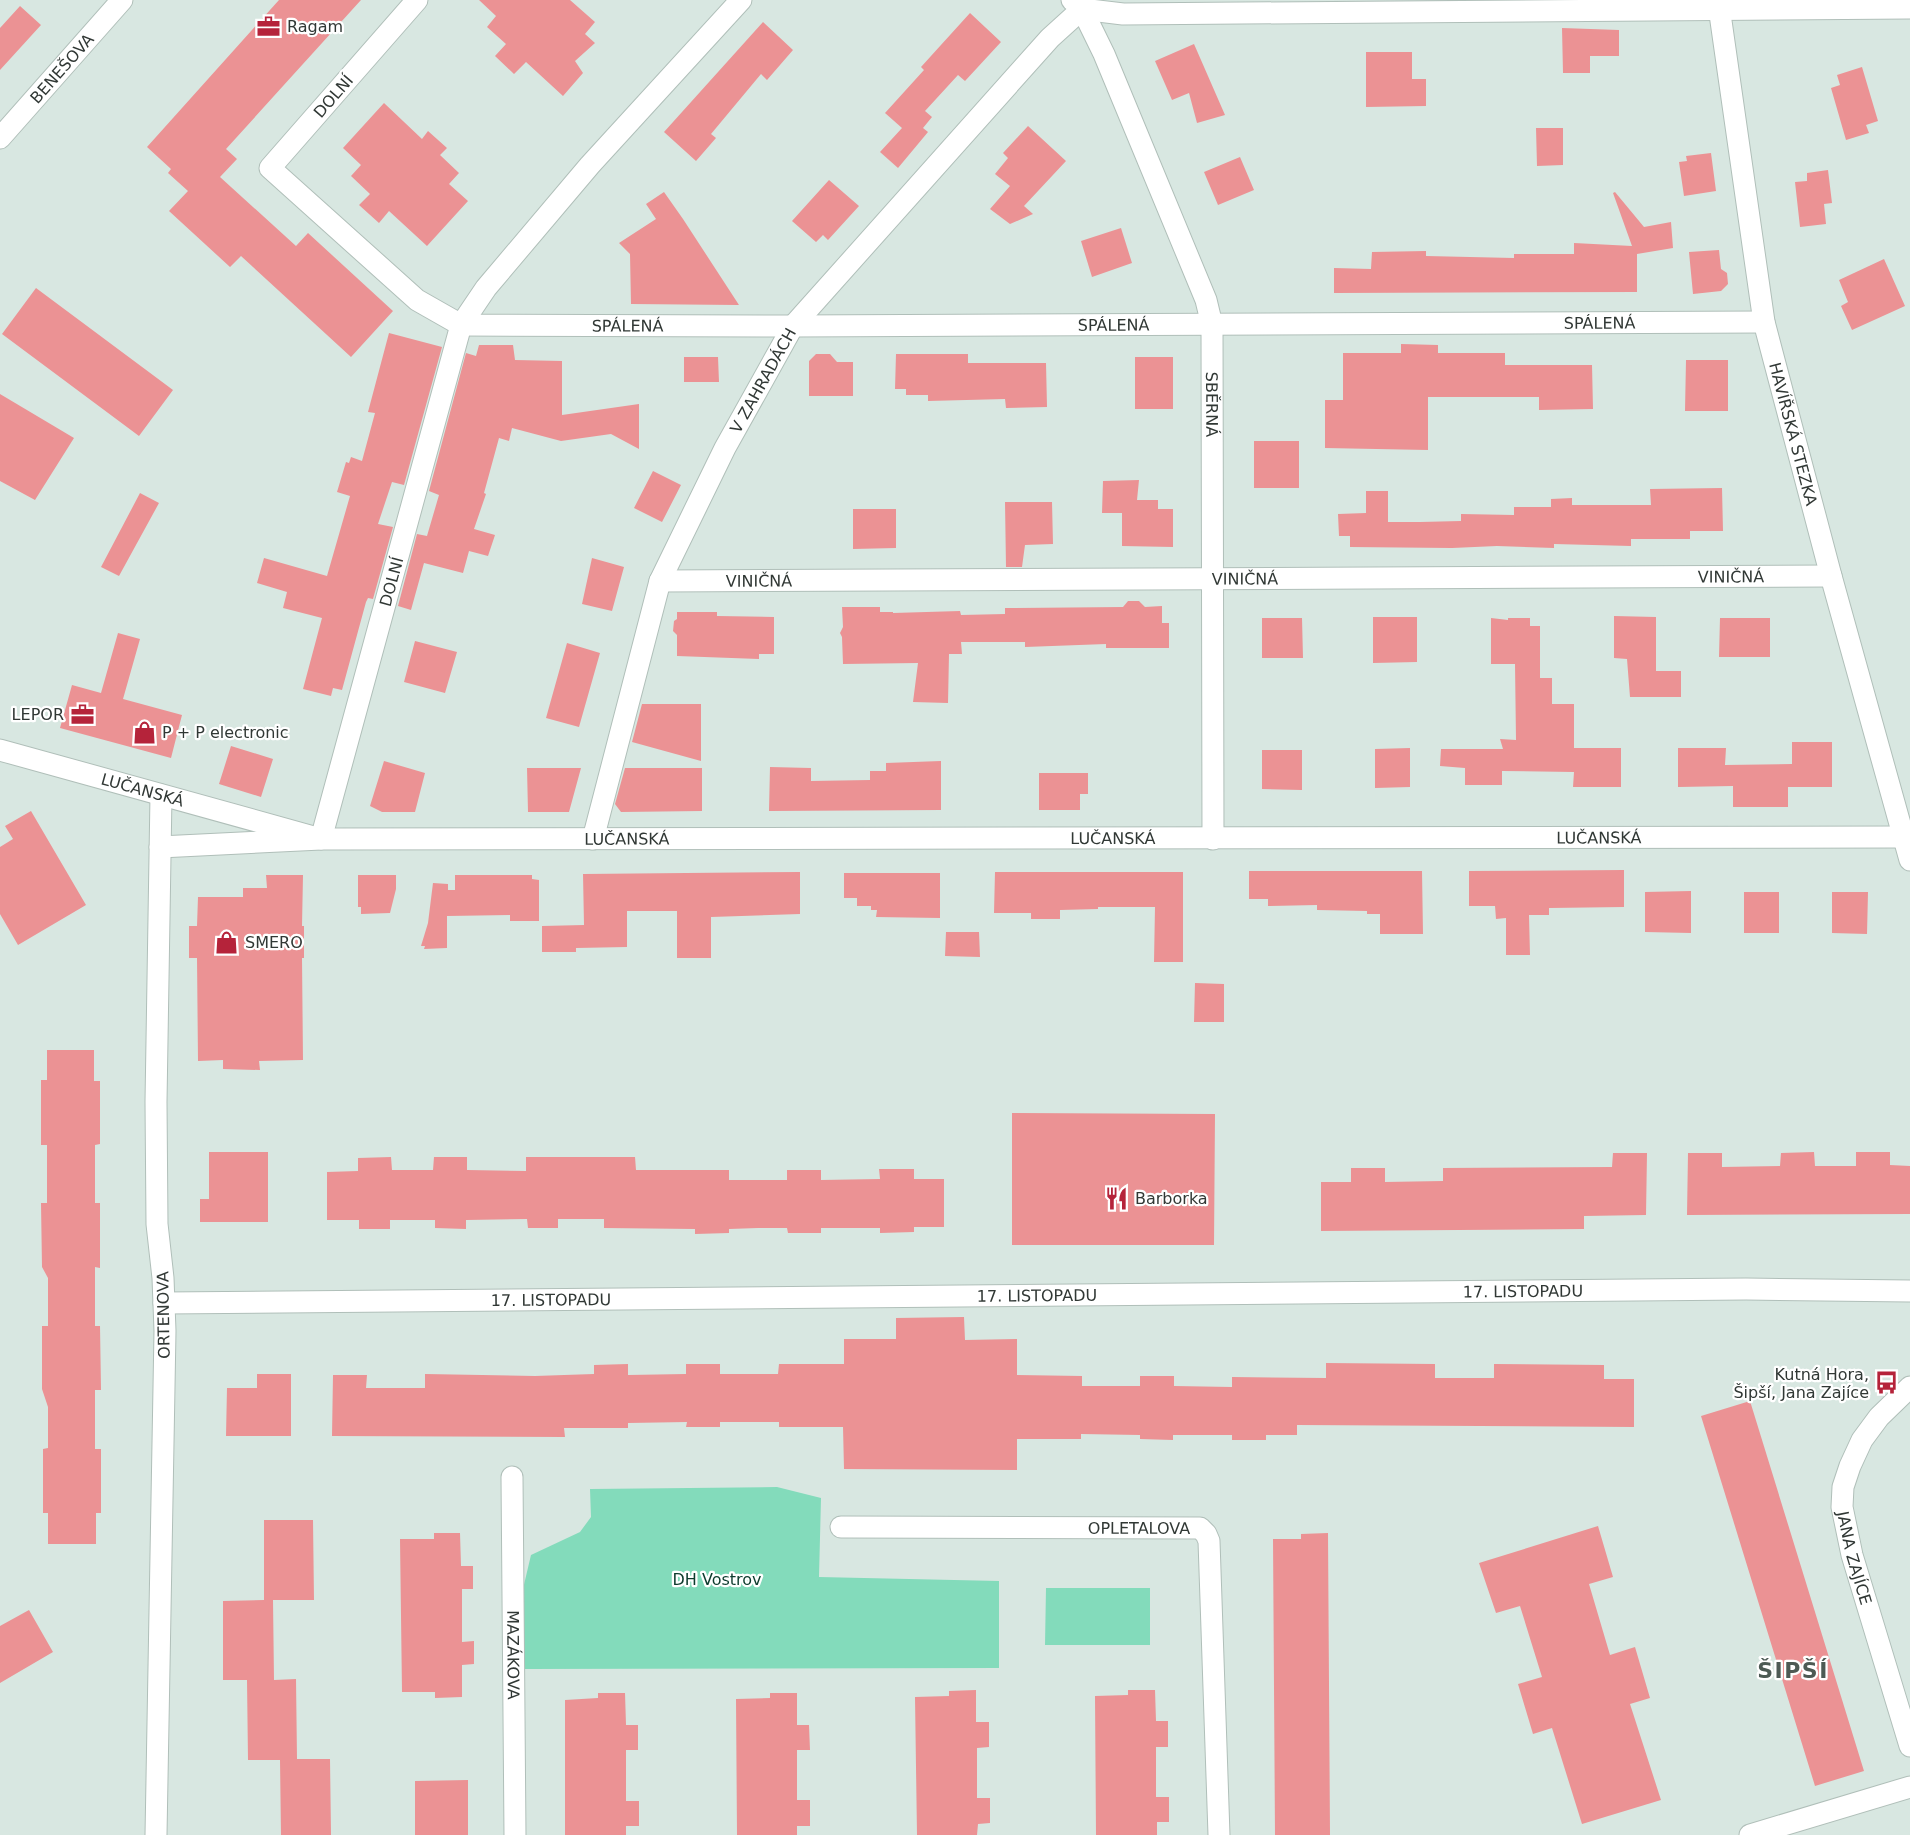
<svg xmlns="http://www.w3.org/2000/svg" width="1910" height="1835" viewBox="0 0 1910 1835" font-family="'DejaVu Sans',sans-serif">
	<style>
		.green { fill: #83dbbb }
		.building { fill: #eb9294 }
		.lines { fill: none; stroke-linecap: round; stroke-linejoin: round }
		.street-casing { stroke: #b0bfb9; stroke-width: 23 }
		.street { stroke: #fff; stroke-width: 21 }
		.labels { text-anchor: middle; stroke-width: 4.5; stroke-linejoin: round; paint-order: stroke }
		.poi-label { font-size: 16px; fill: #313835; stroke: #fff; text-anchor: start }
		.street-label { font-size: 16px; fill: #313835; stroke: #fff }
		.park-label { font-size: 16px; fill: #0d3b2d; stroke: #fff }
		.district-label { font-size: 22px; font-weight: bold; letter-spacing: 1.5px; fill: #4d5a54; stroke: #fff }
	</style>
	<rect width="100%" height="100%" fill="#d8e7e1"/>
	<path class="green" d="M 777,1487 L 821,1498 L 819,1577 L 999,1581 L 999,1668 L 525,1669 L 522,1593 L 531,1555 L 580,1532 L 591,1517 L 590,1489 Z
		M 1046,1588 L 1150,1588 L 1150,1645 L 1045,1645 Z"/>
	<path class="building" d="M 279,0 L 361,0 L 226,149 L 237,159 L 220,177 L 296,246 L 308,233 L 393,311 L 351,357 L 241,256 L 230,267 L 169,211 L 188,191 L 168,173 L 171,169 L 147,147 Z
		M 479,0 L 570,0 L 595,22 L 585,34 L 595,43 L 575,61 L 583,73 L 563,96 L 526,62 L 514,74 L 495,56 L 506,44 L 487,27 L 496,16 Z
		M 20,6 L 41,25 L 0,70 L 0,28 Z
		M 970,13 L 1001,42 L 965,81 L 958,75 L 925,111 L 932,117 L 923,128 L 928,132 L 898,168 L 880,152 L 902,128 L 885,113 L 924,70 L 921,67 Z
		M 763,22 L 793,50 L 767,80 L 761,74 L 711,134 L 716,138 L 696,161 L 664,132 Z
		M 1562,28 L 1619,30 L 1619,56 L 1590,56 L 1590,73 L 1563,73 Z
		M 1194,44 L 1225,115 L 1197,123 L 1189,93 L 1172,100 L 1155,61 Z
		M 1366,52 L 1412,52 L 1412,79 L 1426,79 L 1426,106 L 1366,107 Z
		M 1862,67 L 1878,121 L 1866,125 L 1869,133 L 1846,140 L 1831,88 L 1840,85 L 1837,75 Z
		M 384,103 L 422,139 L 428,131 L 447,148 L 440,155 L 459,173 L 449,184 L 468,201 L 427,246 L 389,211 L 379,223 L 359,205 L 370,194 L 351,176 L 361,165 L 343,148 Z
		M 1028,126 L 1066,161 L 1024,206 L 1033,214 L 1010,224 L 990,209 L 1010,186 L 995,174 L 1008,158 L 1003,153 Z
		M 1536,128 L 1563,128 L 1563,165 L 1537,166 Z
		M 1711,153 L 1716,191 L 1684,196 L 1679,162 L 1687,161 L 1686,156 Z
		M 1240,157 L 1254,190 L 1218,205 L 1204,172 Z
		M 1828,170 L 1832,203 L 1824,204 L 1826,224 L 1800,227 L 1795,182 L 1807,181 L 1807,173 Z
		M 829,180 L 859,206 L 828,240 L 823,235 L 816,242 L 792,221 Z
		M 664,192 L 683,219 L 739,305 L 631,304 L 630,254 L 619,243 L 656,219 L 646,204 Z
		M 1615,192 L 1644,227 L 1671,222 L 1673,248 L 1637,254 L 1637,292 L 1334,293 L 1334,268 L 1371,269 L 1372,252 L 1426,251 L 1426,256 L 1514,258 L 1514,254 L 1574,254 L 1574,243 L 1632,246 L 1613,193 Z
		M 1121,228 L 1132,263 L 1092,277 L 1081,241 Z
		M 1719,250 L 1721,269 L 1727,273 L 1728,284 L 1721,291 L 1693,294 L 1689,252 Z
		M 1884,259 L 1905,306 L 1852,330 L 1841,306 L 1848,302 L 1839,280 Z
		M 36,288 L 173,390 L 139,436 L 2,334 Z
		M 389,333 L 442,347 L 404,485 L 392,482 L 378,524 L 393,527 L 373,599 L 368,598 L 366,602 L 342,690 L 333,688 L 331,696 L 303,689 L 322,618 L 283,608 L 287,592 L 257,583 L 264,558 L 327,576 L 350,496 L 337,492 L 346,462 L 349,463 L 351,457 L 362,461 L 375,413 L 368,412 Z
		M 1401,344 L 1438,345 L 1438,353 L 1505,353 L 1505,365 L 1592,365 L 1593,409 L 1539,410 L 1539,397 L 1428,397 L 1428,450 L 1325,448 L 1325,400 L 1343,400 L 1343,353 L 1401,353 Z
		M 479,345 L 513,345 L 515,360 L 562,361 L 562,415 L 639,404 L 639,449 L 611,434 L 561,441 L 512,428 L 509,441 L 499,438 L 484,493 L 486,494 L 474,529 L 495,535 L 488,556 L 469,551 L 463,573 L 424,563 L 411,610 L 398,606 L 417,534 L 427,536 L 439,495 L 429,491 L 466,353 L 476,356 Z
		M 816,354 L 830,354 L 837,362 L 853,362 L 853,396 L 809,396 L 809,361 Z
		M 896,354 L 968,354 L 968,363 L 1046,363 L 1047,407 L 1006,408 L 1005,399 L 928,401 L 928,395 L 906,395 L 906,389 L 895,389 Z
		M 684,357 L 718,357 L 719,382 L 684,382 Z
		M 1135,357 L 1173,357 L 1173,409 L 1135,409 Z
		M 1686,360 L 1728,360 L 1728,411 L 1685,411 Z
		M 0,394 L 74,438 L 35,500 L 0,481 Z
		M 1254,441 L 1299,441 L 1299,488 L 1254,488 Z
		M 653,471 L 681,485 L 662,522 L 634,508 Z
		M 1139,480 L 1137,500 L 1158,500 L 1158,509 L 1173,509 L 1173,547 L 1122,546 L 1122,513 L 1102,513 L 1103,481 Z
		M 1722,488 L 1723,531 L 1690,531 L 1690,539 L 1631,539 L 1631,546 L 1554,544 L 1554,548 L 1497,546 L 1452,548 L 1350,547 L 1350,536 L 1339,536 L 1338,514 L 1366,513 L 1366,491 L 1388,491 L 1388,522 L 1420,522 L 1461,521 L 1461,514 L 1514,515 L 1514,507 L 1551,507 L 1551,499 L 1572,498 L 1572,505 L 1651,505 L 1650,489 Z
		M 140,493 L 159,503 L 119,576 L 101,567 Z
		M 1005,502 L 1052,502 L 1053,544 L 1025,545 L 1022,567 L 1006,567 Z
		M 853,509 L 896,509 L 896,548 L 853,549 Z
		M 592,558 L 624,567 L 612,611 L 582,604 Z
		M 1128,601 L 1139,601 L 1145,607 L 1162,606 L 1162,623 L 1169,623 L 1169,648 L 1106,648 L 1106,644 L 1025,647 L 1025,642 L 961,642 L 962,654 L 949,654 L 948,703 L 913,702 L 918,663 L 843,664 L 842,637 L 840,633 L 843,627 L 842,607 L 880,607 L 880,612 L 893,612 L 893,613 L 960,611 L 961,615 L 1005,614 L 1005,608 L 1123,607 Z
		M 677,612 L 717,612 L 717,616 L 774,617 L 774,654 L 759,654 L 759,659 L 677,656 L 677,635 L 673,631 L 674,621 L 677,619 Z
		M 1614,616 L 1656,617 L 1656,671 L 1681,671 L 1681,697 L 1630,697 L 1627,659 L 1614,658 Z
		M 1373,617 L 1417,617 L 1417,662 L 1373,663 Z
		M 1262,618 L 1302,618 L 1303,658 L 1262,658 Z
		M 1491,618 L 1508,620 L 1508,618 L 1530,618 L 1530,626 L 1540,626 L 1540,678 L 1552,678 L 1552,704 L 1574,704 L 1574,748 L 1621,748 L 1621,787 L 1573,787 L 1574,772 L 1502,771 L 1502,785 L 1465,785 L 1465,768 L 1440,766 L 1441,749 L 1503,749 L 1500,739 L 1516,740 L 1515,664 L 1491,664 Z
		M 1720,618 L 1770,618 L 1770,657 L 1719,657 Z
		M 118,633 L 140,639 L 123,699 L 182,715 L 171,758 L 60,728 L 72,685 L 101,693 Z
		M 415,641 L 457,652 L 445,693 L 404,682 Z
		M 567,643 L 600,653 L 579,727 L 546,718 Z
		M 642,704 L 701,704 L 701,761 L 632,742 Z
		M 1792,742 L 1832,742 L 1832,787 L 1788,787 L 1788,807 L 1733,807 L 1733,786 L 1678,787 L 1678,748 L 1726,748 L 1725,765 L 1792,764 Z
		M 231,746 L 273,759 L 261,797 L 219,784 Z
		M 1410,748 L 1410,787 L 1375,788 L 1375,749 Z
		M 1262,750 L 1302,750 L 1302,790 L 1262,789 Z
		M 384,761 L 425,773 L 415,812 L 382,812 L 370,806 Z
		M 941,761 L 941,810 L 769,811 L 770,767 L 811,768 L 811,781 L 870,780 L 870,771 L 886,771 L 886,763 Z
		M 527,768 L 581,768 L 569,812 L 528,812 Z
		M 625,768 L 702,768 L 702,811 L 621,812 L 615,804 Z
		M 1039,773 L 1088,773 L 1088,794 L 1080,794 L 1080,810 L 1039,810 Z
		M 31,811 L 86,905 L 18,945 L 0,914 L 0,847 L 13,839 L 5,826 Z
		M 1624,870 L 1624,907 L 1549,908 L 1549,915 L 1529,915 L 1530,955 L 1506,955 L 1506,918 L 1496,919 L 1495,906 L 1469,906 L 1469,871 Z
		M 1249,871 L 1422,871 L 1423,934 L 1380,934 L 1380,914 L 1367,914 L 1367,911 L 1317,910 L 1317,905 L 1268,906 L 1268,899 L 1249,899 Z
		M 800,872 L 800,914 L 711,917 L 711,958 L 677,958 L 677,911 L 627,911 L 627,947 L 576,948 L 576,952 L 542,952 L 542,926 L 584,925 L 583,874 Z
		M 995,872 L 1183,872 L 1183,962 L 1154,962 L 1155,907 L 1098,907 L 1098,909 L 1060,910 L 1060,919 L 1031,919 L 1031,913 L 994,913 Z
		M 844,873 L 940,873 L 940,918 L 876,917 L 877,910 L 871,910 L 871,906 L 857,906 L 857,898 L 844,898 Z
		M 266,875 L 303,875 L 302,926 L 304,926 L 304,958 L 302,958 L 303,1060 L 259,1061 L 260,1070 L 223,1069 L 223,1060 L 198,1061 L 197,958 L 189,958 L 189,926 L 197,926 L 198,897 L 243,897 L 243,888 L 267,888 Z
		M 358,875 L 396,875 L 396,889 L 390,913 L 361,914 L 361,907 L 358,907 Z
		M 455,875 L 532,875 L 532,879 L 539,880 L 539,921 L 510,921 L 510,915 L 447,916 L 447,948 L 424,949 L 425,946 L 421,946 L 428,923 L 433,883 L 448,884 L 448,890 L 455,890 Z
		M 1691,891 L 1691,933 L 1645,932 L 1645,892 Z
		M 1744,892 L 1779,892 L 1779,933 L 1744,933 Z
		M 1832,892 L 1868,892 L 1867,934 L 1832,933 Z
		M 946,932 L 979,932 L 980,957 L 945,956 Z
		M 1195,983 L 1224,984 L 1224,1022 L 1194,1022 Z
		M 47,1050 L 94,1050 L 94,1081 L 100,1081 L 100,1144 L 95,1145 L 95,1203 L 100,1203 L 100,1268 L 95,1267 L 95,1326 L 100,1326 L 101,1390 L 95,1390 L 95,1449 L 101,1449 L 101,1513 L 96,1513 L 96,1544 L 48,1544 L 48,1513 L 43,1513 L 43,1449 L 48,1448 L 48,1407 L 42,1389 L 42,1326 L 48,1326 L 48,1278 L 42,1267 L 41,1203 L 47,1203 L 47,1145 L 41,1145 L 41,1080 L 47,1080 Z
		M 1012,1113 L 1215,1114 L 1214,1245 L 1012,1245 Z
		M 209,1152 L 268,1152 L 268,1222 L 200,1222 L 200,1199 L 209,1199 Z
		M 1814,1152 L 1815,1166 L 1856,1166 L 1856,1152 L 1890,1152 L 1890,1165 L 1910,1166 L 1910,1214 L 1687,1215 L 1688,1153 L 1722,1153 L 1722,1167 L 1780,1166 L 1781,1153 Z
		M 1613,1153 L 1647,1153 L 1646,1215 L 1584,1216 L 1584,1229 L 1321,1231 L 1321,1182 L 1351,1182 L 1351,1168 L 1385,1168 L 1385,1182 L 1443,1181 L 1443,1168 L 1612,1167 Z
		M 391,1157 L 392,1170 L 433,1170 L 434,1157 L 467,1157 L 467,1170 L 526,1171 L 526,1157 L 635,1157 L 636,1170 L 729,1170 L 729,1180 L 787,1180 L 787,1170 L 821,1170 L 821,1180 L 880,1179 L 879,1169 L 914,1169 L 914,1179 L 944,1179 L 944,1227 L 914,1227 L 914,1232 L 880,1233 L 880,1228 L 821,1228 L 821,1233 L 788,1233 L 787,1228 L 758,1228 L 729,1229 L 729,1233 L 695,1234 L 695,1229 L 604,1228 L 604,1219 L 558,1219 L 558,1228 L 528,1228 L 527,1219 L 466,1220 L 466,1229 L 435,1228 L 435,1220 L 390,1220 L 390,1229 L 359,1229 L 359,1220 L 327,1220 L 327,1172 L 358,1171 L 358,1158 Z
		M 964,1317 L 965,1340 L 1017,1339 L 1017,1375 L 1082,1376 L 1082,1386 L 1140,1386 L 1140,1376 L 1174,1376 L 1174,1386 L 1232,1387 L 1232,1377 L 1326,1378 L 1326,1363 L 1435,1364 L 1435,1378 L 1494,1378 L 1494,1364 L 1604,1365 L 1604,1379 L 1634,1379 L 1634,1427 L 1297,1425 L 1297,1435 L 1266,1435 L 1266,1440 L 1232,1440 L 1232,1435 L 1173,1435 L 1173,1440 L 1140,1439 L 1140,1435 L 1081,1434 L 1081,1439 L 1017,1439 L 1017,1470 L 844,1469 L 843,1427 L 779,1427 L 779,1422 L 720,1422 L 720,1427 L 686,1427 L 687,1422 L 628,1423 L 628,1428 L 564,1428 L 565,1437 L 332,1436 L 333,1375 L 367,1375 L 366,1388 L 425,1388 L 425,1374 L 535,1376 L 594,1374 L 594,1365 L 628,1364 L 628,1375 L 686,1374 L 686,1364 L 720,1364 L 720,1374 L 778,1374 L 779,1364 L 844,1364 L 844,1339 L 896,1339 L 896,1318 Z
		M 257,1374 L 291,1374 L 291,1436 L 226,1436 L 227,1388 L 257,1388 Z
		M 1750,1401 L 1864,1771 L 1815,1786 L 1701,1416 Z
		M 264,1520 L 313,1520 L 314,1600 L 273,1600 L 274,1680 L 296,1679 L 297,1759 L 330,1759 L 331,1835 L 281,1835 L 280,1760 L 248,1760 L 247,1680 L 223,1680 L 223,1601 L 264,1600 Z
		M 1598,1526 L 1613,1577 L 1589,1584 L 1610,1655 L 1635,1647 L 1650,1698 L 1630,1704 L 1661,1800 L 1582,1824 L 1552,1728 L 1533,1734 L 1518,1684 L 1542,1677 L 1520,1606 L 1496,1613 L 1479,1563 Z
		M 434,1533 L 460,1533 L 461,1566 L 473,1566 L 473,1589 L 462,1589 L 462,1642 L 474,1641 L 474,1664 L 462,1665 L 462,1697 L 435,1698 L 435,1692 L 402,1692 L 400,1539 L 434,1539 Z
		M 1328,1533 L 1330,1835 L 1275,1835 L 1273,1539 L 1301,1539 L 1301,1534 Z
		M 29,1610 L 53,1652 L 0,1683 L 0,1626 Z
		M 976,1690 L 976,1722 L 989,1722 L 989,1747 L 977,1748 L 977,1798 L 990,1798 L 990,1823 L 978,1824 L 977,1835 L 917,1835 L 915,1697 L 949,1696 L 949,1691 Z
		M 1128,1690 L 1155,1690 L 1156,1721 L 1168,1721 L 1168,1747 L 1156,1747 L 1156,1797 L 1169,1797 L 1169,1822 L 1157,1822 L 1157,1835 L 1096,1835 L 1095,1696 L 1128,1695 Z
		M 598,1693 L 625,1693 L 626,1725 L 638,1725 L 638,1750 L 626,1750 L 626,1801 L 639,1801 L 639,1826 L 626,1826 L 626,1835 L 565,1835 L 565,1700 L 598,1698 Z
		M 770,1693 L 797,1693 L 797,1725 L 809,1725 L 810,1750 L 797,1750 L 797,1800 L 810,1800 L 810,1826 L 797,1826 L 797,1835 L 737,1835 L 736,1699 L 770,1698 Z
		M 468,1780 L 468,1835 L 415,1835 L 415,1781 Z"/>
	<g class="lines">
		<defs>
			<g id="street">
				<path id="s1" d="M 417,0 L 270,168 L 417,300 L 461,325 L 793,326 L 1764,322"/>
				<path id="s2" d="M 1072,0 L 1082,9 L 1104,54 L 1206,300 L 1212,325 L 1213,839"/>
				<path id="s3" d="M 1718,0 L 1764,322 L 1831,576 L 1910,860"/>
				<path d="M 1082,9 L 1123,14 L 1910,8"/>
				<path id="s4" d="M 0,138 L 122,0"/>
				<path id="s5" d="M 660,581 L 1831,576"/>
				<path id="s6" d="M 0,750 L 321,839 L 1903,837"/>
				<path id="s7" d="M 593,839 L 660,581 L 725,448 L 793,326 L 1050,38 L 1082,9"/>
				<path id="s8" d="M 160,847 L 321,839 L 461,325 L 486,288 L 590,165 L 741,0"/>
				<path id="s9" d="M 164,1303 L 1746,1289 L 1910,1291"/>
				<path id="s10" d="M 1910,1387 L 1879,1417 L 1862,1440 L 1850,1466 L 1843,1487 L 1842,1507 L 1852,1555 L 1910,1746"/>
				<path id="s11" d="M 512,1477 L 515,1835"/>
				<path id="s12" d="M 841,1527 L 1200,1528 L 1206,1534 L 1209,1541 L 1219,1835"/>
				<path d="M 156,1835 L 165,1331 L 163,1278 L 157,1224 L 156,1102 L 161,795"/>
				<path d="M 1750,1835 L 1910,1787"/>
			</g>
		</defs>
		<use href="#street" class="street-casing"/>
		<use href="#street" class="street"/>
	</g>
	<defs>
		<symbol id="office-bare" viewBox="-9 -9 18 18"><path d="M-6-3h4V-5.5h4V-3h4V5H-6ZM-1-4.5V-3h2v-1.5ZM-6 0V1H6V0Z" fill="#b5233a" stroke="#fff" stroke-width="2.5" paint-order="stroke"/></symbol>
		<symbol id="shop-bare" viewBox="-9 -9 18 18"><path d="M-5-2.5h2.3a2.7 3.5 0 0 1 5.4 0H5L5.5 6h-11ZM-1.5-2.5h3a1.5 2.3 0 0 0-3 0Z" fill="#b5233a" stroke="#fff" stroke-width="2.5" paint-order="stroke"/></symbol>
		<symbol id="restaurant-bare" viewBox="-9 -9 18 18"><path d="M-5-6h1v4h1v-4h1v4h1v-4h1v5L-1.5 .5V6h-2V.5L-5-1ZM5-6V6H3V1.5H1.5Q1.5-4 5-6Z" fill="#b5233a" stroke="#fff" stroke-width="2.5" paint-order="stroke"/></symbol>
		<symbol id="bus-bare" viewBox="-9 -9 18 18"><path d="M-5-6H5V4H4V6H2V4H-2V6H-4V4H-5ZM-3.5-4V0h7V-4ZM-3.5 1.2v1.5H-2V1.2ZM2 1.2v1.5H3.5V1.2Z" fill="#b5233a" stroke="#fff" stroke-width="2.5" paint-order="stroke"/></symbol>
	</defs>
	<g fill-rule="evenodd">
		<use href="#office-bare" x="252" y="10" width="33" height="33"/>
		<use href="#office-bare" x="66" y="698" width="33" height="33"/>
		<use href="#shop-bare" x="128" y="716" width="33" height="33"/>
		<use href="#shop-bare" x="210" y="926" width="33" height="33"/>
		<use href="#restaurant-bare" x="1100" y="1182" width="33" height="33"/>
		<use href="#bus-bare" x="1870" y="1366" width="33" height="33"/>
	</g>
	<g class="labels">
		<g class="poi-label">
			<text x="287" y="32">Ragam</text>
			<text x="64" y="720" text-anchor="end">LEPOR</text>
			<text x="162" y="738">P + P electronic</text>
			<text x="245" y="948">SMERO</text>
			<text x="1135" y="1204">Barborka</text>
			<text x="1869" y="1380" text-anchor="end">Kutná Hora,<tspan x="1869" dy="18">Šipší, Jana Zajíce</tspan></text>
		</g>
		<g class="street-label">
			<text dy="6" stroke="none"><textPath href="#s4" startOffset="93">BENEŠOVA</textPath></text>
			<text transform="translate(333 96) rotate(-49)" y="6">DOLNÍ</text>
			<text dy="6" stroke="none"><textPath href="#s1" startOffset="1610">SPÁLENÁ</textPath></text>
			<text dy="6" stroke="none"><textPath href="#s1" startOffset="1124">SPÁLENÁ</textPath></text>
			<text dy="6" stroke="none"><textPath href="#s1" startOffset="638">SPÁLENÁ</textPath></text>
			<text dy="6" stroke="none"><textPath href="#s7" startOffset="492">V ZAHRADÁCH</textPath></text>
			<text dy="6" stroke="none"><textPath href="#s2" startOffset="435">SBĚRNÁ</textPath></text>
			<text dy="6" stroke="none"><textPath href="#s3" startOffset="441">HAVÍŘSKÁ STEZKA</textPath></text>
			<text dy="6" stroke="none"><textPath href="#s5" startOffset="1071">VINIČNÁ</textPath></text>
			<text dy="6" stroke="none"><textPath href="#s5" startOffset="585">VINIČNÁ</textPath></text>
			<text dy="6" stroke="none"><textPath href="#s5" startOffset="99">VINIČNÁ</textPath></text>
			<text dy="6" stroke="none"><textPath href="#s8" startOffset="428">DOLNÍ</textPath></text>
			<text dy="6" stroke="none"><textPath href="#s6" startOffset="148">LUČANSKÁ</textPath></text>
			<text dy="6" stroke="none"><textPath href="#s6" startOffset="1611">LUČANSKÁ</textPath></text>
			<text dy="6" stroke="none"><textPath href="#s6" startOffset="639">LUČANSKÁ</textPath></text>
			<text dy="6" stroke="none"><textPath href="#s6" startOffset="1125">LUČANSKÁ</textPath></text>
			<text dy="6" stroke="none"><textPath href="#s9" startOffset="1359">17. LISTOPADU</textPath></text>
			<text dy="6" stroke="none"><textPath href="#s9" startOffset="873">17. LISTOPADU</textPath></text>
			<text dy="6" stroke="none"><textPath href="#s9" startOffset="387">17. LISTOPADU</textPath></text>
			<text transform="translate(163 1315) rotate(-91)" y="6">ORTENOVA</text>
			<text dy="6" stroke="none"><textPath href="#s12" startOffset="298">OPLETALOVA</textPath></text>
			<text dy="6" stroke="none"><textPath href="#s10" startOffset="195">JANA ZAJÍCE</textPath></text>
			<text dy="6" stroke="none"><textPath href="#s11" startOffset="178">MAZÁKOVA</textPath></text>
		</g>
		<g class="park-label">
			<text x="717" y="1585">DH Vostrov</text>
		</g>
		<g class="district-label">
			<text x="1793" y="1678">ŠIPŠÍ</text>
		</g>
	</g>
</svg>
